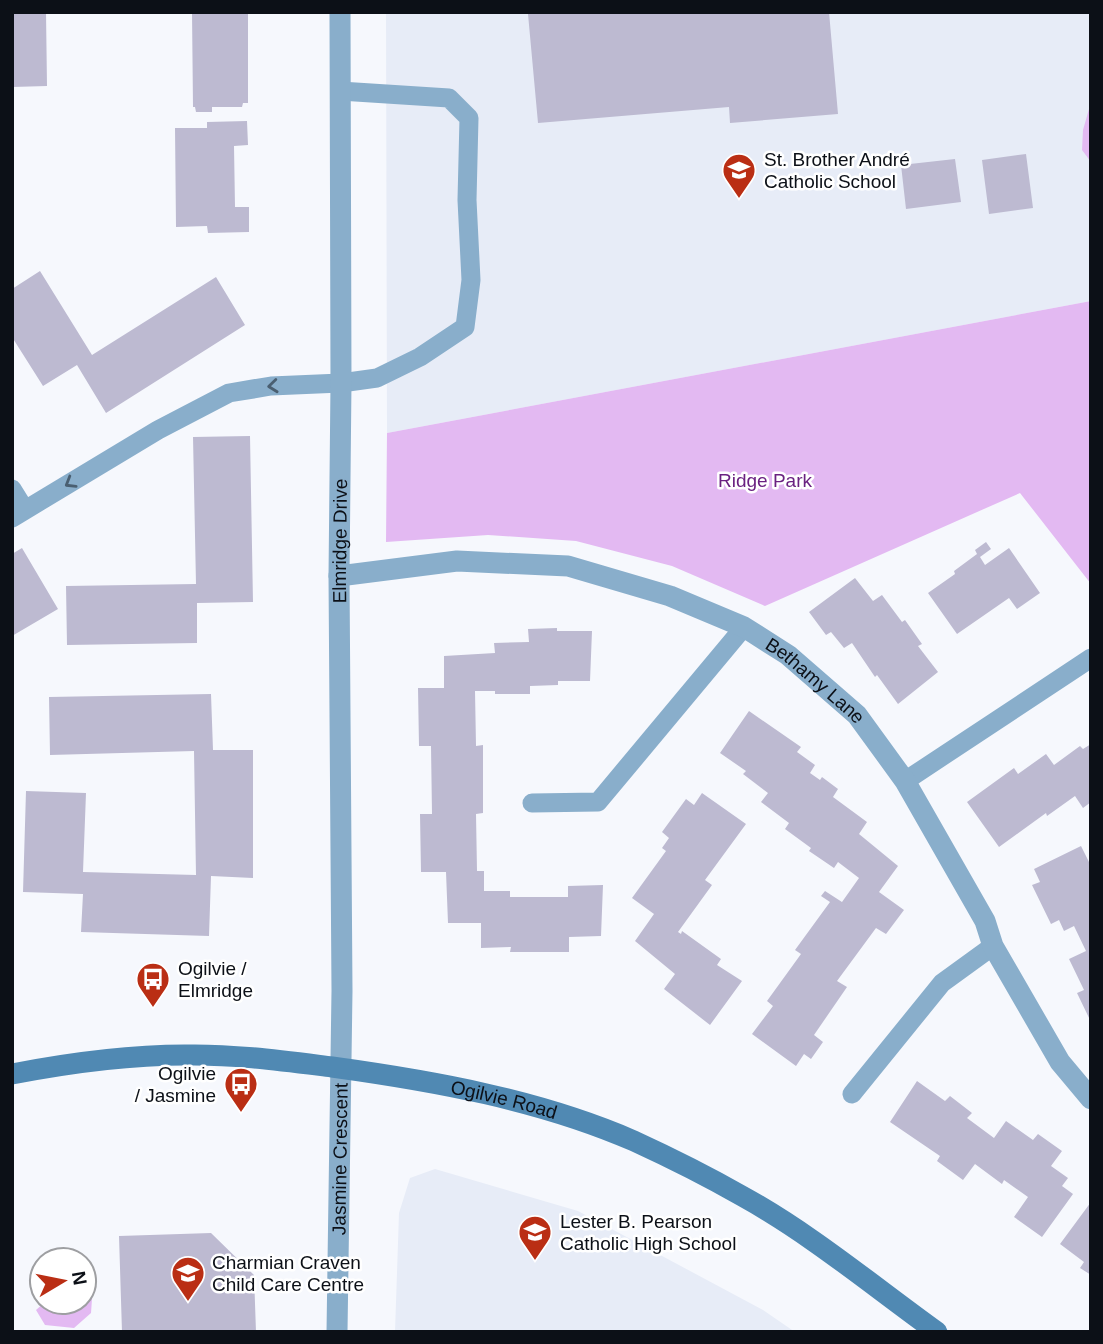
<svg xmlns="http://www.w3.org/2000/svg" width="1103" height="1344" viewBox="0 0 1103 1344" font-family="Helvetica,sans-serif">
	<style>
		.built { fill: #e7ecf7 }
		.green { fill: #e3b9f2 }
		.building { fill: #bdbad1 }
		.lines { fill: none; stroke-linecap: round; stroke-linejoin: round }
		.service { stroke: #89aecb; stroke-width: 19 }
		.minor { stroke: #89aecb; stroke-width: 21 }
		.tertiary { stroke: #89aecb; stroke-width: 21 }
		.secondary { stroke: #5089b3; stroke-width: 21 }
		.oneway { stroke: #4a5f71 }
		.labels { text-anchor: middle; stroke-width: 5; stroke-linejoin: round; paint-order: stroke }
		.poi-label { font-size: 19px; fill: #0c1017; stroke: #fff; text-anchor: start }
		.park-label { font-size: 19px; fill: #6a2181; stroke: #fff }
		.street-label { font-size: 19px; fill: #0c1017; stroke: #fff }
	</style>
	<rect width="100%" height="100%" fill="#f6f8fd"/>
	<path class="built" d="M 386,12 L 1091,12 L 1091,301 L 387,433 Z
		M 435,1169 L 578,1211 L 763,1310 L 795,1332 L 395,1332 L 399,1213 L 410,1178 Z"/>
	<path class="green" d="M 1091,102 L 1091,162 L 1082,150 L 1083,130 Z
		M 1091,301 L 1091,584 L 1020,493 L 765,606 L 672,566 L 576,541 L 488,535 L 386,542 L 387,433 Z
		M 94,1271 L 91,1313 L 74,1328 L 45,1325 L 36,1310 L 45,1302 L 84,1302 L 84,1275 Z"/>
	<path class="building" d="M 12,12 L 46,12 L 47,86 L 12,87 Z
		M 192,12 L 248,12 L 248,103 L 243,103 L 242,107 L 212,107 L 212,112 L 196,112 L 195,107 L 193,107 Z
		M 543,12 L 829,12 L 838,114 L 730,123 L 729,107 L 538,123 L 528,14 Z
		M 247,121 L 248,145 L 234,146 L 235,207 L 249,207 L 249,232 L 208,233 L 207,226 L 176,227 L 175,128 L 207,128 L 207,122 Z
		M 1026,154 L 1033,208 L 989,214 L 982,160 Z
		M 955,159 L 961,202 L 906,209 L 901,165 Z
		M 40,271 L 92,355 L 216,277 L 245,325 L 106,413 L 77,365 L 43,386 L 12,337 L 12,289 Z
		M 250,436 L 253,602 L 197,603 L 197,643 L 67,645 L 66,586 L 196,584 L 193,437 Z
		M 986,542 L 991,549 L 980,557 L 985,565 L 1009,548 L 1040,593 L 1017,609 L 1009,598 L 957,634 L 928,593 L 955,574 L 954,571 L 977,554 L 975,550 Z
		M 22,548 L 58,609 L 12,636 L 12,554 Z
		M 855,578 L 873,601 L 882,595 L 902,622 L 905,620 L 922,644 L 918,646 L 938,672 L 898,704 L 877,675 L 875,677 L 852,643 L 844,648 L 831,632 L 826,635 L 809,612 Z
		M 557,628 L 557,631 L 592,631 L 590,681 L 558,681 L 558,685 L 530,686 L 530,694 L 495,694 L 495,691 L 475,691 L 476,746 L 483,745 L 483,813 L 476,814 L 477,871 L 484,871 L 484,891 L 510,891 L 510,897 L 568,897 L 568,886 L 603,885 L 601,936 L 569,937 L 569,952 L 510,952 L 511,947 L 481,948 L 481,923 L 448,923 L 446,872 L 421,872 L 420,814 L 432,814 L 431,746 L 419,746 L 418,688 L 444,688 L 444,656 L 495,653 L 494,643 L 529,642 L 528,629 Z
		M 211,694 L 213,750 L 253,750 L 253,878 L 211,876 L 209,936 L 81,932 L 83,894 L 23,892 L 26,791 L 86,793 L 83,872 L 196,875 L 194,751 L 50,755 L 49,697 Z
		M 749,711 L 801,747 L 797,752 L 815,765 L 810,773 L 820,780 L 822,777 L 838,789 L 833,797 L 867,822 L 859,834 L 898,866 L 879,892 L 904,910 L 886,934 L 876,928 L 837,981 L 847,987 L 814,1035 L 823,1042 L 811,1059 L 804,1054 L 796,1066 L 752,1034 L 773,1006 L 767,1001 L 801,954 L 795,950 L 830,902 L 821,896 L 825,891 L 842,902 L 859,878 L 838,862 L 834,868 L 809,851 L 811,848 L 785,829 L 789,823 L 761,802 L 768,793 L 743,774 L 746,771 L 720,753 Z
		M 1091,744 L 1091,802 L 1083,808 L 1075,796 L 1047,816 L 1046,813 L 999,847 L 967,802 L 1014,768 L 1018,774 L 1046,754 L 1054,765 L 1080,746 L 1083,749 Z
		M 702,793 L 746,824 L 705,880 L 712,885 L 678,932 L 681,934 L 682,931 L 721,959 L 717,965 L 742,981 L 710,1025 L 664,989 L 675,974 L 635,941 L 654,914 L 632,898 L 666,851 L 662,848 L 669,838 L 662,832 L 686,799 L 694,805 Z
		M 1081,846 L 1091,866 L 1091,1022 L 1077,993 L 1084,990 L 1069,959 L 1086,951 L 1074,926 L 1064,931 L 1059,920 L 1051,924 L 1032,885 L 1040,882 L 1034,869 Z
		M 917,1081 L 945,1101 L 950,1096 L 972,1113 L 967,1118 L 994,1138 L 1006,1121 L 1033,1140 L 1038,1134 L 1062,1151 L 1051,1166 L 1068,1178 L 1062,1186 L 1073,1194 L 1042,1237 L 1014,1217 L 1028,1197 L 1004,1180 L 1002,1184 L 975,1164 L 963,1180 L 937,1161 L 940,1156 L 890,1122 Z
		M 1091,1202 L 1091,1275 L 1080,1268 L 1084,1262 L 1060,1244 Z
		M 211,1233 L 254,1275 L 256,1332 L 122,1332 L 119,1236 Z"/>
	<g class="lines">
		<path class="service" d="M 12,489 L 25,510
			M 12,518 L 158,430 L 229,393 L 271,386 L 341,383 L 377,378 L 420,357 L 465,327 L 471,280 L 467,200 L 469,118 L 449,98 L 340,91
			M 905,781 L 1091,658
			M 532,803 L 598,802 L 744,627
			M 852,1094 L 942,983 L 993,946"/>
		<path class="minor" id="s1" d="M 339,576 L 457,561 L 568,566 L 670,596 L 744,627 L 788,655 L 857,715 L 905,781 L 985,921 L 993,946 L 1060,1062 L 1091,1099"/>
		<path class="tertiary" id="s2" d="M 337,1332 L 342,991 L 339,576 L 341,383 L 340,12"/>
		<path class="secondary" id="s3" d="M 12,1074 C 69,1063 127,1055 185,1055 C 234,1054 284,1061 332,1067 C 434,1081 540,1100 634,1141 C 671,1158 707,1176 742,1196 C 811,1234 873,1286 937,1332"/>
	</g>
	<defs><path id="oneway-chevron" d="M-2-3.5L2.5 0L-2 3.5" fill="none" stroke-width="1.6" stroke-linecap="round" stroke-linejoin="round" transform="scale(1.75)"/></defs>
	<g class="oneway">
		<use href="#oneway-chevron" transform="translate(273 386) rotate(174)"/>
		<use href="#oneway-chevron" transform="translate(70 483) rotate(149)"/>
	</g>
	<defs>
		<symbol id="school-pin" viewBox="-11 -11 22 30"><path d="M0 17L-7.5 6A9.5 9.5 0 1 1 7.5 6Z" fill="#ba2e14" stroke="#fff"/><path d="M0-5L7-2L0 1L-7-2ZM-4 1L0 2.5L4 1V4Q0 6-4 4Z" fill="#fff"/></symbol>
		<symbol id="bus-pin" viewBox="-11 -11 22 30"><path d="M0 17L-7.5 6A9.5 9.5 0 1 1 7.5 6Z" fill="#ba2e14" stroke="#fff"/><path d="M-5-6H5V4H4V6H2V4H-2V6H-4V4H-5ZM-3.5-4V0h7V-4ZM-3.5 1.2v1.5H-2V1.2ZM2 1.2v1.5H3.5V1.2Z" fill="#fff"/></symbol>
	</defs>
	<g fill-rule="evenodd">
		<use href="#school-pin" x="720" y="151" width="38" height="52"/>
		<use href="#bus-pin" x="134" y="960" width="38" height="52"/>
		<use href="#bus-pin" x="222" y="1065" width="38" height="52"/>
		<use href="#school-pin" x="516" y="1213" width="38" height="52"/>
		<use href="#school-pin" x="169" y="1254" width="38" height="52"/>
	</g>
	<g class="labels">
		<g class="poi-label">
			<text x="764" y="166">St. Brother André<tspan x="764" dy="22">Catholic School</tspan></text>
			<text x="178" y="975">Ogilvie /<tspan x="178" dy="22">Elmridge</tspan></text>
			<text x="216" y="1080" text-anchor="end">Ogilvie<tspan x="216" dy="22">/ Jasmine</tspan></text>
			<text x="560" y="1228">Lester B. Pearson<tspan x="560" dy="22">Catholic High School</tspan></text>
			<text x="212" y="1269">Charmian Craven<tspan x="212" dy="22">Child Care Centre</tspan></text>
		</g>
		<g class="park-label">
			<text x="765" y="487">Ridge Park</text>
		</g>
		<g class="street-label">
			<text dy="7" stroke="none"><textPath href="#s2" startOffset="791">Elmridge Drive</textPath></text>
			<text dy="7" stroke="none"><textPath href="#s1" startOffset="506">Bethamy Lane</textPath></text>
			<text dy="7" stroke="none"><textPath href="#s3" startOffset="497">Ogilvie Road</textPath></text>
			<text dy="7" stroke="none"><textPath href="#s2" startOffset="173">Jasmine Crescent</textPath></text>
		</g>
	</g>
	<rect width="1103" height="1344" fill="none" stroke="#0c1017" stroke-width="28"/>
	<g transform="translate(63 1281) rotate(80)"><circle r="33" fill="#ffffff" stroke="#9e9fa2" stroke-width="2"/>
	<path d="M0-5L12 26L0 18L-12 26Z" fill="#ba2e14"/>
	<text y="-10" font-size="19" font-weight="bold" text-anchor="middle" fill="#0c1017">N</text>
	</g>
</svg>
